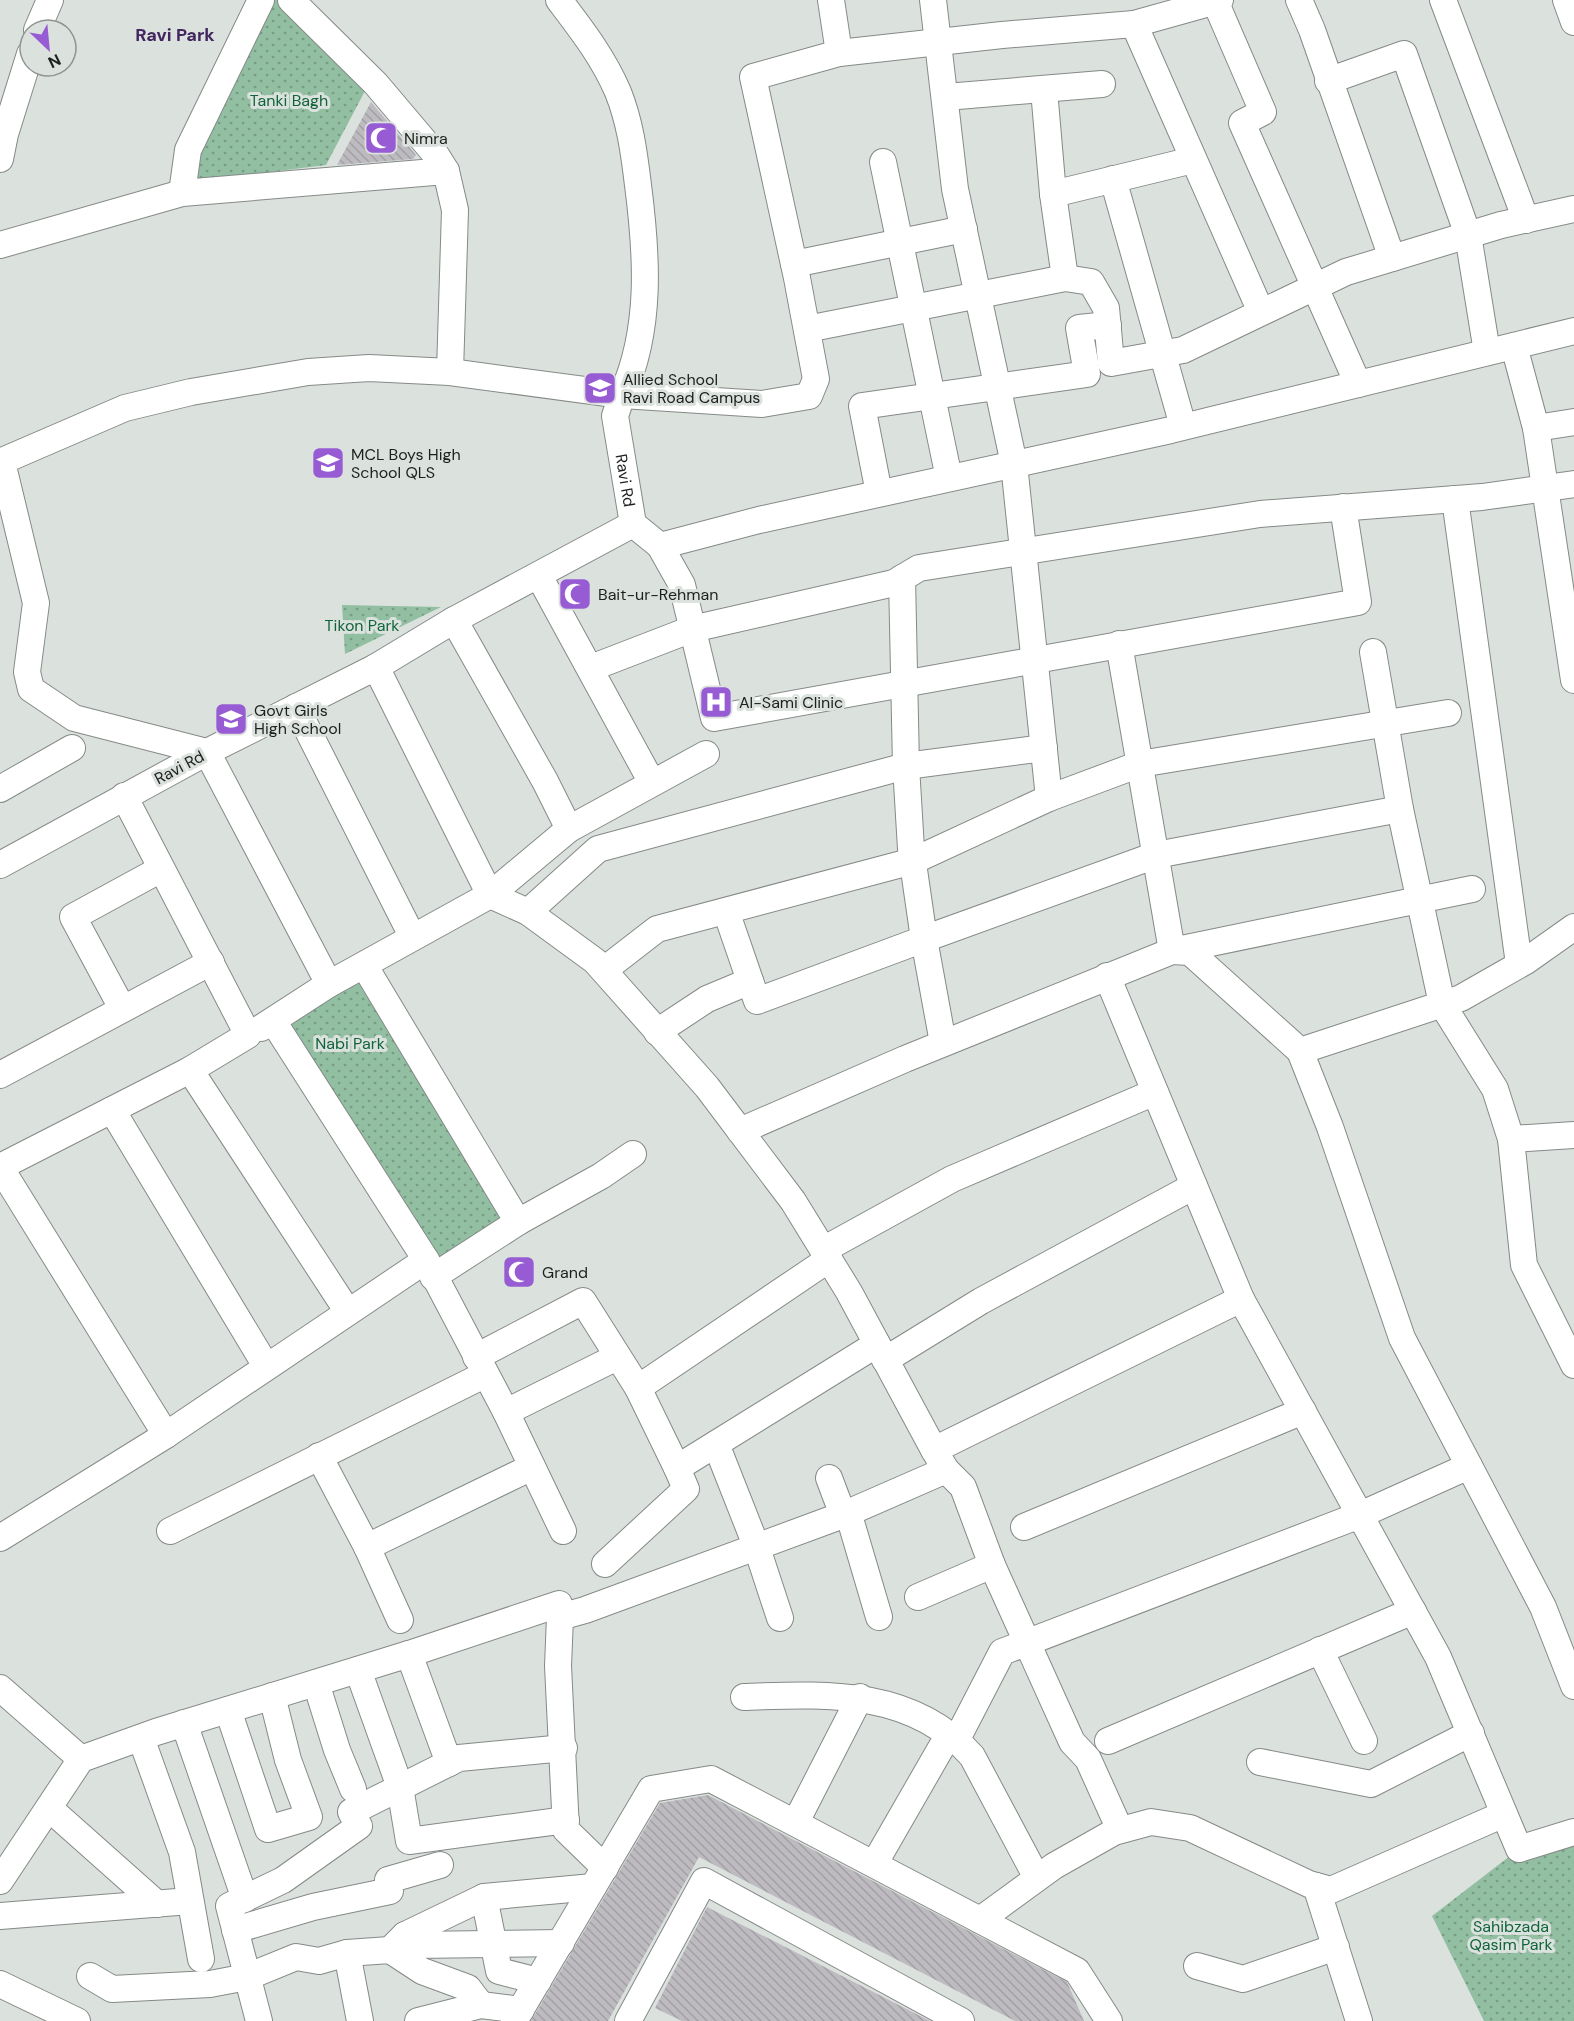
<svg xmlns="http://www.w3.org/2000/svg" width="1574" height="2021" viewBox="0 0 1574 2021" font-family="'DM Sans',sans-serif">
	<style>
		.park { fill: url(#park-dots) }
		.building { fill: url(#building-back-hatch) }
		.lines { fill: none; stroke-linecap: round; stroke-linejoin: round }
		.minor-casing { stroke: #858a87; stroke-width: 28 }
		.minor { stroke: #fff; stroke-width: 26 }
		.labels { text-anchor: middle; stroke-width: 6; stroke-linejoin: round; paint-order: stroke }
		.park-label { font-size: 16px; fill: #10643b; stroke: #dbe1dd }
		.poi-label { font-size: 16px; fill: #1e201e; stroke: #dbe1dd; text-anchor: start }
		.street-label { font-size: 16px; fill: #1e201e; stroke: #dbe1dd }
		.neighbourhood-label { font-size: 18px; font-weight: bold; fill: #432660; stroke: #dbe1dd }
	</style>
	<defs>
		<pattern id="park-dots" width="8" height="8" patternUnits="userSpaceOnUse" patternTransform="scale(1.5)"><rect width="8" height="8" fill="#92bfa1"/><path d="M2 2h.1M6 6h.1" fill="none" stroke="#779b83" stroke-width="1.8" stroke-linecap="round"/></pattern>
		<pattern id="building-back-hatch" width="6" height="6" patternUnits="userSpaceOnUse" patternTransform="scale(1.5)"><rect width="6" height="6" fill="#bdbbc0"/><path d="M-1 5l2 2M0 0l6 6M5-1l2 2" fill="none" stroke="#a2a0a5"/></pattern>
	</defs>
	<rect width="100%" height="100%" fill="#dbe1dd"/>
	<path class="park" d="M 268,0 L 281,0 L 366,89 L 326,165 L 191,182 L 196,148 Z
		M 342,605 L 441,607 L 345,654 Z
		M 360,974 L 509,1219 L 437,1260 L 282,1017 Z
		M 1574,1832 L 1574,2021 L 1484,2021 L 1432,1916 L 1519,1849 Z"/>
	<path class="building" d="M 371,102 L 416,155 L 413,159 L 337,165 Z
		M 708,1795 L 1067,1982 L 1084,2021 L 1015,2021 L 699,1857 L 608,2021 L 531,2021 L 660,1803 Z
		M 707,1907 L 930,2021 L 682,2021 L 655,2008 Z"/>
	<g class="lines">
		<defs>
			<g id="minor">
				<path d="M 291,0 L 376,84 L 436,155 L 446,171 L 455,210 L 450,372"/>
				<path d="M 559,0 C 581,29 603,57 618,92 C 630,122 634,152 638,185 C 647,255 652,329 622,395 L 762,404 L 809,396 L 816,379 L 797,278 L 753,77 L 839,53 L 1002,35 L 1134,24 L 1220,0"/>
				<path d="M 831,0 L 839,53"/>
				<path d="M 933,0 L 955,189 L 1014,464 L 1049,798"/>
				<path d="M 1299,0 L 1312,30 L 1392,258"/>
				<path d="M 1443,0 L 1526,220"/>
				<path d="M 1566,0 L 1574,22"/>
				<path d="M 1215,1 L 1263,112 L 1242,123 L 1358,384"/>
				<path d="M 1134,24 L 1261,312"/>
				<path d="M 37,30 L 50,0"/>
				<path d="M 1328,81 L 1404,54 L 1468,235 L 1487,352"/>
				<path d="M 1044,90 L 1053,194 L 1193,160"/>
				<path d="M 946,97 L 1102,84"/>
				<path d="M 0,159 L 5,134 L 30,54"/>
				<path d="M 883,162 L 949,478"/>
				<path d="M 1113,179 L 1183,426"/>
				<path d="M 182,193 L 188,150 L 261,0"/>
				<path d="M 1053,194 L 1065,278"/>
				<path d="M 0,245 L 182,193 L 446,171"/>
				<path d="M 794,264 L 964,229"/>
				<path d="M 807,329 L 1065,278 L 1091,282 L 1106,308 L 1111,363 L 1183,350 L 1346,272 L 1501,225 L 1574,209"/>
				<path d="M 1514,346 L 1536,428 L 1574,680"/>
				<path d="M 1536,428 L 1574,422"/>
				<path id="s1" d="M 0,462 L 125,408 L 191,392 L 308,372 L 369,368 L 450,372 L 622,395 L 615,416 L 633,524 L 454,620 L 376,667 L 207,752 L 0,865"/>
				<path d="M 2,462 L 36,603 L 27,672 L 31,689 L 74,718 L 207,752 L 329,984"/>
				<path d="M 879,493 L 862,406 L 1087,374 L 1079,328 L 1108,325"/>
				<path d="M 1455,499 L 1519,964"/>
				<path d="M 633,524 L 660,546 L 682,585 L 714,718 L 1358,602 L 1343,507"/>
				<path d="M 660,546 L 759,520 L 1171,430 L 1574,331"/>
				<path d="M 539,576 L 651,781"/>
				<path d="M 902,578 L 906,766 L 911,849 L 924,939 L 1156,855 L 1400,809"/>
				<path d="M 454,620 L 545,781 L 569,829"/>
				<path d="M 1119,644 L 1172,951 L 1472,889"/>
				<path d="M 1373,652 L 1400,809 L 1442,1004 L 1495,1089 L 1511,1139 L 1524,1265 L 1574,1365"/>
				<path d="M 376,667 L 490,895 L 528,912 L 595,961 L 707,1087 L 793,1201 L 849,1292 L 934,1450 L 946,1470 L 963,1487 L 992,1565 L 1072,1742 L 1088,1759 L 1120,1830"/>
				<path d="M 591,668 L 692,629 L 894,583 L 919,568 L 1260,514 L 1482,497 L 1574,484"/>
				<path d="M 296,707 L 412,936"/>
				<path d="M 0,789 L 72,748"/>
				<path d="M 726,911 L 757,1001 L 924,939 L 943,1043"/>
				<path d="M 528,912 L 598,849 L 906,766 L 1044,748"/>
				<path d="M 364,965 L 518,1222 L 433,1277"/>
				<path d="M 604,970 L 657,929 L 913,861 L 1049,798 L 1140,764 L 1448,713"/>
				<path d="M 1107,976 L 1241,1299 L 1438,1657 L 1519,1849 L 1574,1832"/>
				<path d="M 122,1008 L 73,917 L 161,869"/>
				<path d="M 273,1021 L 426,1260 L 506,1412 L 563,1531"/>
				<path d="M 261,1028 L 329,984 L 490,895 L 569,829 L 706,754"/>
				<path d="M 657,1032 L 707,999 L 750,981"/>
				<path d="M 1300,1051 L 1330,1127 L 1402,1338 L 1543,1607 L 1574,1686"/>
				<path d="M 190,1070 L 348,1312"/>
				<path d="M 0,1075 L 211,962"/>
				<path d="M 112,1110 L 266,1366"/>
				<path d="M 740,1131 L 905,1059 L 1172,951 L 1190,952 L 1300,1051 L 1461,998 L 1526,961 L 1574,927"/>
				<path d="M 1511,1139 L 1574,1135"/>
				<path d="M 0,1167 L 190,1070 L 248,1035 L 124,796"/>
				<path d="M 0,1167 L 166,1435"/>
				<path d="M 518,1222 L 601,1176 L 633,1154"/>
				<path d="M 823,1250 L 952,1179 L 1155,1092"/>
				<path d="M 476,1357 L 583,1301 L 638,1388 L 677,1468"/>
				<path d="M 885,1360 L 981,1301 L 1194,1186"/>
				<path d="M 638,1388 L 829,1259"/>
				<path d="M 506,1412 L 617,1357"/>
				<path d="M 716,1444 L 757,1548 L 780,1618"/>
				<path d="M 934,1450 L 1241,1299"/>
				<path d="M 319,1456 L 367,1547 L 400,1620"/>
				<path d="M 829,1478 L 843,1515"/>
				<path d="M 848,1512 L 879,1617"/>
				<path d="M 1024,1527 L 1303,1411"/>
				<path d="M 170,1531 L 484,1375"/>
				<path d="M 0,1538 L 166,1435 L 426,1260"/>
				<path d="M 367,1547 L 532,1467"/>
				<path d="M 605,1564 L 686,1489 L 677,1468 L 877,1344"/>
				<path d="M 918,1597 L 992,1565"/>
				<path d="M 560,1617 L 558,1666 L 566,1830 L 605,1868"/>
				<path d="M 1320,1650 L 1364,1741"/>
				<path d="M 409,1654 L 449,1763"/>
				<path d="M 358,1670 L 400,1787 L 409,1841 L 566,1820"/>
				<path d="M 316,1683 L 337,1750 L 353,1789"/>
				<path d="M 0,1688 L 81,1759"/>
				<path d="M 744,1697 C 827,1694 912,1689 972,1756 L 1037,1878"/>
				<path d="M 228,1710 L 268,1829 L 309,1817 L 288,1760 L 272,1696"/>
				<path d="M 184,1723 L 245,1899"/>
				<path d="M 141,1738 L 182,1852 L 201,1959"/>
				<path d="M 957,1739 L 1002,1652 L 1360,1515 L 1469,1466"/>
				<path d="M 1108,1741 L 1413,1611"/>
				<path d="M 1260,1762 L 1371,1784 L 1471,1733"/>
				<path d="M 49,1808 L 157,1904"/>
				<path d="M 799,1816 L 860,1697"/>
				<path d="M 880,1854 L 949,1734"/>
				<path d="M 0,1881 L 81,1759 L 156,1732 L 409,1654 L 559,1604 L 560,1617 L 585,1610 L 843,1515 L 946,1470"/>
				<path d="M 1316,1886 L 1359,2021"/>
				<path d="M 484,1897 L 499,1971 L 538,1981"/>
				<path d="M 0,1916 L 190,1901"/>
				<path d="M 980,1920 L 1054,1866 L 1114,1832 L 1151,1822 L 1190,1828 L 1309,1884 L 1331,1890 L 1504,1814"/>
				<path d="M 235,1930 L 313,1907 L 390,1891 L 388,1880 L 440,1865"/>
				<path d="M 405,1935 L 484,1897 L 593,1887"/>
				<path d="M 390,1950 L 405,1935 L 414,1945 L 561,1943"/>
				<path d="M 347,1953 L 390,1950 L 422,1971 L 468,1988 L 481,2005"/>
				<path d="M 1197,1966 L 1243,1979 L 1336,1947"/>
				<path d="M 90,1976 L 112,1989 L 210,1984 L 247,1977 L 296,1957 L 319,1961 L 347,1953 L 360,2021"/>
				<path d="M 0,1984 L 77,2021"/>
				<path d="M 259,2021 L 229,1906 L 283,1880 L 359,1826 L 351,1812 L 459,1758 L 564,1748"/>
				<path d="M 418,2021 L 481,2005 L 521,2010"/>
				<path d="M 514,2021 L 651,1789 L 711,1779 L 1077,1971 L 1109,2021"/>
				<path d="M 628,2021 L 704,1881 L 961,2021"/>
			</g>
		</defs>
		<use href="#minor" class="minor-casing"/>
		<use href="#minor" class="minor"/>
	</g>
	<defs>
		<symbol id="mosque-square" viewBox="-11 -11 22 22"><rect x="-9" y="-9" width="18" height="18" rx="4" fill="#975cd4" stroke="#dbe1dd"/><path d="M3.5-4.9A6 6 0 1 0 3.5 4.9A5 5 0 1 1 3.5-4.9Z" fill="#fff"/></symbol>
		<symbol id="school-square" viewBox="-11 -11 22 22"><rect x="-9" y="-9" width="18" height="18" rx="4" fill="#975cd4" stroke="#dbe1dd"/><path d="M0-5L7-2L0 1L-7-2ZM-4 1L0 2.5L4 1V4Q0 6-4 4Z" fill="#fff"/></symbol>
		<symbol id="hospital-square" viewBox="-11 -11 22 22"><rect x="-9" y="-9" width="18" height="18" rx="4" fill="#975cd4" stroke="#dbe1dd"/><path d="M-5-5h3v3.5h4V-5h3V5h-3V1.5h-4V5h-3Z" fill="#fff"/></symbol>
	</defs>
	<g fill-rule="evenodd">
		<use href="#mosque-square" x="362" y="119" width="38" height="38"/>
		<use href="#school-square" x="581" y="369" width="38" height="38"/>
		<use href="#school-square" x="309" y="444" width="38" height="38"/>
		<use href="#mosque-square" x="556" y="575" width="38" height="38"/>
		<use href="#hospital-square" x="697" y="683" width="38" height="38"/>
		<use href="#school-square" x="212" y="700" width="38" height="38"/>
		<use href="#mosque-square" x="500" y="1253" width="38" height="38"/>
	</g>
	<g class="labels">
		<g class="park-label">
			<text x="289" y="106">Tanki Bagh</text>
			<text x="362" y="631">Tikon Park</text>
			<text x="350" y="1049">Nabi Park</text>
			<text x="1511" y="1932">Sahibzada<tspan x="1511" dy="18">Qasim Park</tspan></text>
		</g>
		<g class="poi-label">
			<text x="404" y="144">Nimra</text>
			<text x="623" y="385">Allied School<tspan x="623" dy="18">Ravi Road Campus</tspan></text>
			<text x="351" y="460">MCL Boys High<tspan x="351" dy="18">School QLS</tspan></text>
			<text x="598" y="600">Bait-ur-Rehman</text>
			<text x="739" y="708">Al-Sami Clinic</text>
			<text x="254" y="716">Govt Girls<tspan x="254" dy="18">High School</tspan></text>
			<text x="542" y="1278">Grand</text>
		</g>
		<g class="street-label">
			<text dy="6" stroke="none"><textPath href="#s1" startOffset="726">Ravi Rd</textPath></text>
			<text transform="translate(179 767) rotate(-28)" y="6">Ravi Rd</text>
		</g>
		<g class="neighbourhood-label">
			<text x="175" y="41">Ravi Park</text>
		</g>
	</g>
	<g transform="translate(48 48) rotate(154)"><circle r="28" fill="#dbe1dd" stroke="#8f9491" stroke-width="1.5"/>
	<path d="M0-4.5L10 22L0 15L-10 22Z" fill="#975cd4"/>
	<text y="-9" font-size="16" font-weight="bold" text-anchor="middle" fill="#1e201e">N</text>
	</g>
</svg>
